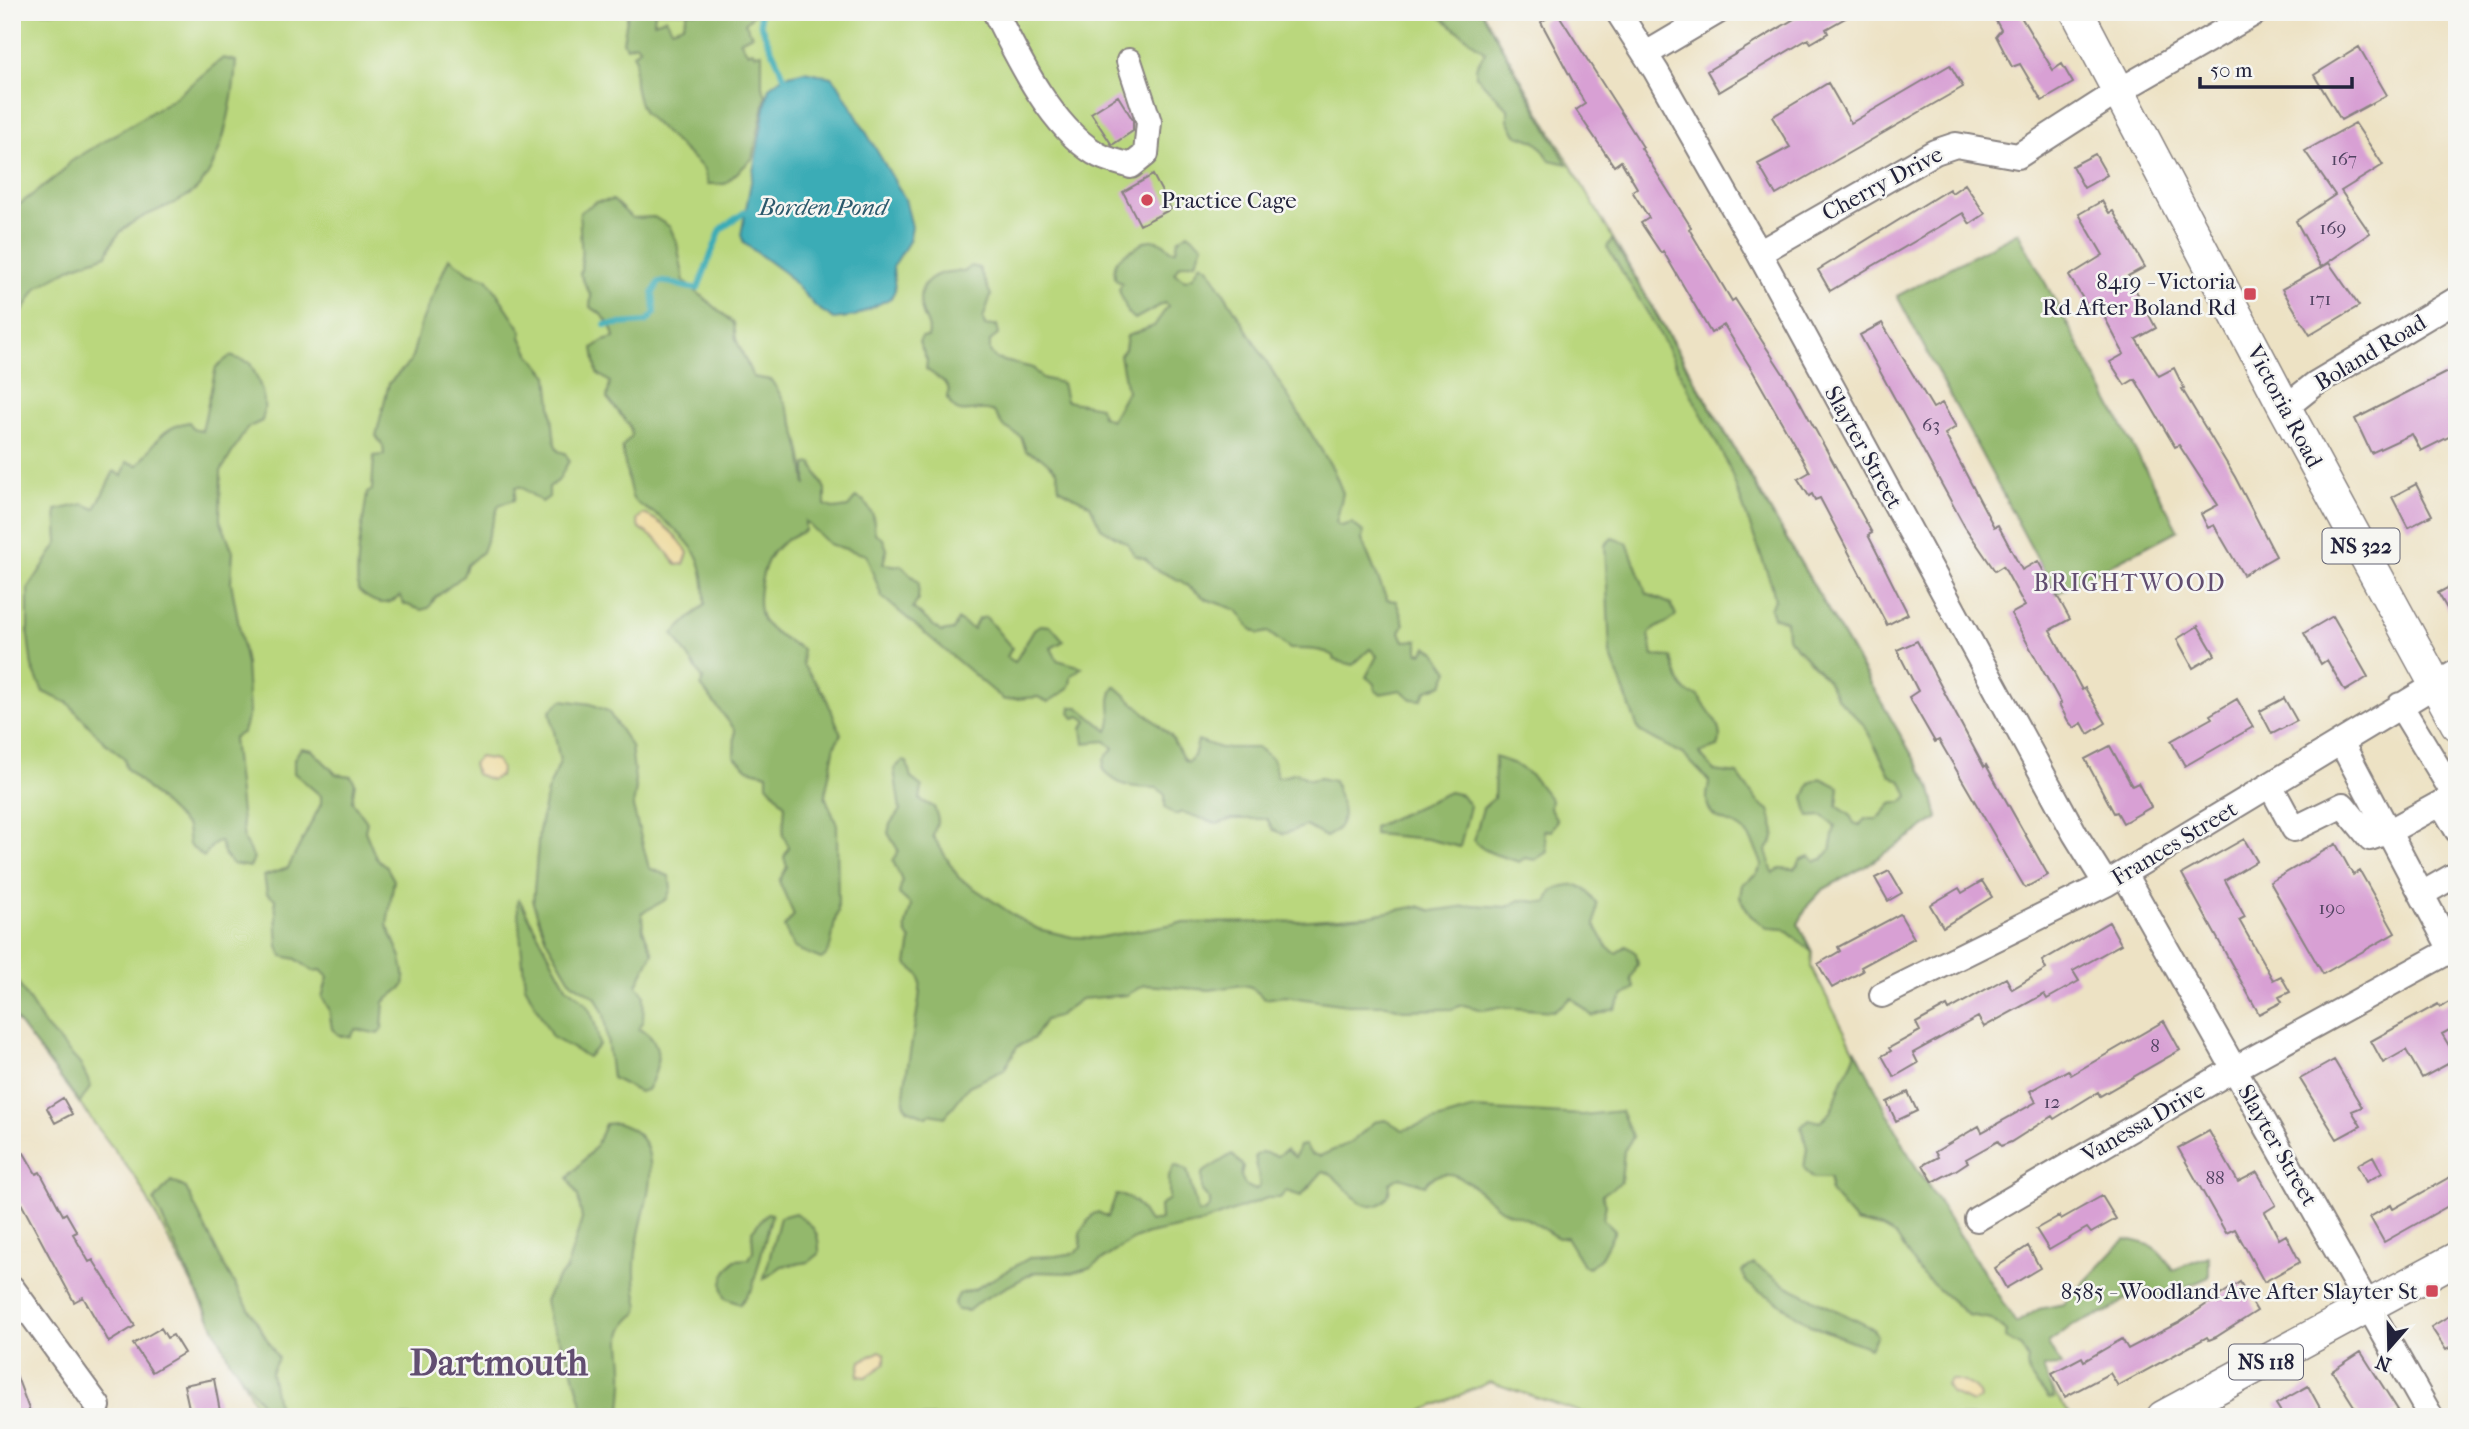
<svg xmlns="http://www.w3.org/2000/svg" width="2469" height="1429" viewBox="0 0 2469 1429" font-family="'IM FELL French Canon',serif">
	<style>
		.green { fill: #bad77d; stroke: #6e7c5c; stroke-width: 2 }
		.forest { fill: #93b86c; stroke: #5a6d54; stroke-width: 2 }
		.sand { fill: #eeda9e; stroke: #887e6c; stroke-width: 2 }
		.water { fill: #3bacb6; stroke: #2e6778; stroke-width: 2 }
		.lines { fill: none; stroke-linecap: round; stroke-linejoin: round }
		.stream { stroke: #3bacb6; stroke-width: 6 }
		.building { fill: #d8a0d4 }
		.minor-casing { stroke: #888280; stroke-width: 28 }
		.major-casing { stroke: #888280; stroke-width: 35 }
		.minor { stroke: #fff; stroke-width: 24 }
		.major { stroke: #fff; stroke-width: 32 }
		.poi-dot { fill: #d1495b; stroke: #f6f6f2; stroke-width: 2.5 }
		.labels { text-anchor: middle; stroke-width: 5; stroke-linejoin: round; paint-order: stroke }
		.number-label { font-size: 19px; fill: #504261 }
		.shield { fill: #f6f6f2; stroke: #626272; stroke-width: 2 }
		.shield-label { font-size: 21px; font-weight: bold; fill: #22223b }
		.street-label { font-size: 23px; fill: #22223b; stroke: #f6f6f2 }
		.poi-label { font-size: 23px; fill: #22223b; stroke: #f6f6f2; text-anchor: end }
		.water-label { font-size: 24px; font-style: italic; fill: #2c596c; stroke: #f6f6f2 }
		.neighbourhood-label { font-size: 24px; letter-spacing: 2px; fill: #624e71; stroke: #f6f6f2 }
		.town-label { font-size: 37px; font-weight: bold; fill: #624e71; stroke: #f6f6f2 }
	</style>
	<rect width="100%" height="100%" fill="#f6f6f2"/>
	<filter id="ink" filterUnits="userSpaceOnUse"><feTurbulence type="fractalNoise" baseFrequency=".0143" numOctaves="2"/><feDisplacementMap in="SourceGraphic" scale="14" xChannelSelector="R" yChannelSelector="G"/><feConvolveMatrix kernelMatrix="1 2 1 2 8 2 1 2 1" color-interpolation-filters="sRGB"/></filter>
	<filter id="wash" filterUnits="userSpaceOnUse"><feTurbulence type="fractalNoise" baseFrequency=".00686" numOctaves="4" result="noise"/><feDisplacementMap in="SourceGraphic" scale="28" xChannelSelector="R" yChannelSelector="G"/><feGaussianBlur stdDeviation="1.57" result="paint"/><feColorMatrix in="noise" values="0 0 0 0 0 0 0 0 0 0 0 0 0 0 0 0 0 1.4 0 .05"/><feComposite in="paint" operator="in"/></filter>
	<g filter="url(#wash)">
		<rect width="100%" height="100%" fill="#ede2c4"/>
		<path class="green" d="M 12,12 L 1482,12 L 1930,786 L 1938,818 L 1864,867 L 1822,890 L 1808,905 L 1798,924 L 1812,952 L 1811,967 L 1911,1159 L 1989,1280 L 2053,1391 L 2072,1417 L 1595,1417 L 1490,1382 L 1408,1417 L 262,1417 L 137,1180 L 12,1014 Z"/>
		<path class="forest" d="M 628,12 L 655,12 L 654,22 L 666,18 L 672,29 L 683,25 L 688,12 L 756,12 L 745,23 L 752,35 L 740,41 L 748,53 L 752,50 L 755,54 L 762,53 L 762,86 L 766,96 L 752,159 L 725,184 L 708,184 L 703,168 L 644,113 C 635,96 633,76 636,59 L 633,54 L 640,48 L 636,44 L 627,47 L 623,42 Z
			M 1434,12 L 1482,12 L 1567,164 L 1549,160 C 1541,143 1534,139 1516,135 L 1508,120 L 1508,109 L 1476,76 L 1476,67 L 1485,52 Z
			M 223,58 L 236,61 C 234,97 222,171 192,193 C 162,214 119,215 107,255 L 75,266 L 37,288 L 12,329 L 12,210 L 61,173 L 70,162 L 173,99 Z
			M 613,200 L 632,218 L 654,217 L 670,227 L 677,243 L 684,281 L 734,323 L 736,339 L 753,377 L 771,380 C 794,412 802,447 806,486 L 806,464 L 812,463 L 825,489 L 825,505 L 835,509 L 848,507 L 856,497 L 864,501 L 873,515 L 875,533 L 883,539 L 887,549 L 883,564 L 902,566 L 919,583 L 918,600 L 913,608 L 941,632 L 953,630 L 958,620 L 973,629 L 978,619 L 986,617 L 1012,648 L 1007,657 L 1015,662 L 1034,629 L 1040,625 L 1051,626 L 1064,641 L 1051,648 L 1057,660 L 1082,667 L 1071,676 C 1072,692 1059,694 1048,702 L 1038,697 L 1004,700 L 882,597 L 866,555 L 829,544 L 805,521 L 805,531 C 792,536 782,541 773,552 C 762,566 754,603 763,620 C 768,630 791,643 802,649 L 803,665 L 825,695 L 841,734 L 835,745 L 825,796 L 837,825 L 838,912 C 831,925 835,953 821,959 L 794,948 L 784,927 L 794,915 L 779,881 L 787,867 L 784,857 L 789,847 L 783,835 L 785,805 L 767,784 L 767,774 L 748,769 L 734,756 L 735,730 L 701,686 L 703,679 L 673,634 L 705,604 C 705,560 696,545 660,517 C 652,511 639,507 633,499 C 631,497 623,454 622,447 L 632,435 L 629,425 L 607,398 L 610,382 L 597,373 L 593,348 L 603,341 L 614,338 C 612,324 602,313 590,307 L 591,296 L 580,274 C 585,259 578,231 580,212 L 596,202 Z
			M 2018,232 L 2178,530 L 2056,594 L 1897,296 Z
			M 1188,233 L 1203,245 L 1196,262 L 1181,265 L 1174,273 L 1185,280 L 1193,277 L 1201,263 L 1208,267 L 1333,469 L 1343,493 L 1336,523 L 1341,526 L 1352,523 L 1363,532 L 1362,540 L 1387,600 L 1396,601 L 1404,624 L 1400,632 L 1404,641 L 1418,640 L 1418,652 L 1422,653 L 1427,647 L 1435,651 L 1449,671 L 1443,685 L 1427,690 L 1421,700 L 1411,699 L 1401,690 L 1380,694 L 1375,690 L 1375,684 L 1366,677 L 1377,656 L 1370,649 L 1353,665 L 1334,660 L 1334,656 C 1322,648 1302,649 1290,649 L 1268,632 L 1259,634 L 1251,629 L 1237,610 L 1206,599 L 1181,581 L 1153,568 L 1146,559 L 1134,555 L 1128,544 L 1101,528 L 1090,505 L 1059,488 L 1057,471 L 1041,457 L 1026,451 L 1021,437 L 1003,426 L 994,412 C 976,403 957,425 947,396 L 949,390 L 944,382 L 926,369 L 927,360 L 919,342 L 922,337 L 928,337 C 931,326 925,321 922,311 C 913,280 939,269 964,272 L 971,266 L 979,268 L 991,295 L 983,319 L 985,326 L 997,325 L 999,334 L 990,341 L 990,351 L 996,359 L 1033,368 L 1042,378 L 1062,383 L 1066,401 L 1100,407 L 1102,416 L 1111,420 L 1127,391 L 1120,355 L 1125,349 L 1127,336 L 1154,326 L 1168,306 L 1164,303 L 1135,319 L 1128,313 L 1119,290 L 1122,283 L 1116,280 C 1110,261 1121,255 1137,247 C 1141,244 1146,239 1152,240 C 1160,240 1166,245 1171,250 L 1176,250 L 1178,240 Z
			M 1612,239 L 1930,786 L 1938,818 L 1864,867 L 1822,890 L 1808,905 L 1798,924 L 1812,952 L 1784,929 L 1767,928 L 1750,915 L 1740,897 L 1742,884 L 1757,874 L 1762,865 C 1758,853 1751,835 1740,828 C 1727,820 1706,821 1707,797 C 1707,791 1709,787 1709,781 L 1684,755 L 1639,731 L 1610,654 L 1605,545 L 1612,538 L 1627,543 L 1647,594 L 1671,604 L 1676,615 C 1668,625 1656,625 1649,634 L 1653,656 L 1671,657 C 1678,672 1678,694 1697,695 C 1708,710 1726,729 1718,747 L 1699,753 L 1714,771 L 1737,774 L 1758,802 L 1769,810 L 1775,832 L 1773,841 L 1766,851 L 1773,873 L 1780,868 L 1795,869 L 1801,859 L 1810,856 L 1815,861 L 1823,859 L 1830,850 L 1835,826 L 1823,816 L 1809,817 L 1804,797 L 1810,783 L 1821,778 L 1839,787 L 1837,806 L 1850,815 L 1854,824 L 1859,826 L 1865,819 L 1878,819 L 1891,804 L 1902,802 L 1908,796 L 1902,782 L 1890,775 L 1864,725 L 1838,699 L 1827,680 L 1787,637 L 1786,621 L 1773,617 L 1770,608 L 1775,600 L 1772,586 L 1728,465 L 1655,325 L 1607,247 Z
			M 449,258 L 470,273 L 487,278 L 522,331 L 521,337 L 529,353 L 548,376 L 555,444 L 558,451 L 565,453 L 569,461 L 558,481 L 549,487 L 549,497 L 542,502 L 521,487 L 516,487 L 514,500 L 499,505 L 482,552 L 467,565 L 463,576 L 435,598 L 429,608 L 421,610 L 404,604 L 400,596 C 385,609 371,602 358,590 C 355,557 363,526 367,493 L 372,490 L 374,456 L 384,455 L 383,446 L 376,436 L 389,383 L 411,361 L 421,323 Z
			M 230,356 L 250,363 C 259,381 269,401 262,421 L 247,428 L 221,471 L 220,520 L 233,551 L 231,582 L 246,664 L 249,713 L 243,732 L 233,738 L 244,841 L 254,858 L 250,867 L 232,864 L 224,854 L 220,841 L 212,846 L 204,857 L 189,845 L 187,827 L 126,768 L 124,758 L 104,742 L 68,703 L 43,692 L 32,667 L 28,636 L 28,589 L 58,543 L 56,510 L 84,504 L 95,509 L 114,471 L 122,476 L 127,462 L 138,465 C 156,444 159,428 189,422 L 194,429 L 202,431 L 216,367 Z
			M 1115,686 L 1171,736 L 1184,760 L 1188,762 L 1194,756 L 1198,740 L 1220,748 L 1258,748 L 1273,759 L 1277,777 C 1300,776 1285,766 1310,780 L 1320,778 L 1334,781 C 1342,804 1352,824 1326,837 L 1306,826 L 1283,834 L 1273,830 L 1267,819 L 1232,819 L 1218,824 L 1182,812 L 1175,815 L 1165,808 L 1165,795 L 1157,788 C 1133,787 1121,789 1103,770 L 1104,759 L 1113,748 L 1105,741 L 1084,743 L 1082,728 L 1087,721 L 1080,716 L 1074,718 L 1070,713 L 1071,707 L 1078,707 L 1108,731 C 1116,715 1104,702 1115,686 Z
			M 562,700 L 591,704 L 608,711 L 631,746 L 636,788 L 633,807 L 649,868 L 669,876 L 671,888 L 667,899 L 642,913 L 643,930 L 653,953 L 637,985 L 644,994 L 643,1022 L 639,1029 C 665,1041 660,1068 647,1090 L 639,1092 L 612,1078 L 604,1014 L 596,998 L 571,982 L 546,939 L 533,903 L 539,831 L 547,792 L 560,762 L 550,711 Z
			M 301,748 L 312,750 L 336,774 L 351,776 L 355,783 L 352,801 L 367,822 L 365,831 L 376,858 L 386,866 L 394,880 L 387,925 L 401,957 L 405,978 L 404,986 L 384,1002 L 382,1029 L 378,1034 L 356,1029 L 350,1037 L 340,1036 L 332,1029 L 329,1009 L 322,997 L 328,977 L 321,970 L 313,971 L 296,959 L 282,956 L 278,946 L 275,899 L 267,894 L 264,876 L 288,868 L 321,804 L 321,796 L 294,773 L 294,759 Z
			M 1495,757 L 1515,764 L 1532,776 L 1551,800 L 1550,808 L 1557,820 L 1551,831 L 1544,830 L 1547,852 L 1535,860 L 1525,858 L 1519,862 C 1505,857 1482,853 1474,840 L 1483,808 L 1494,798 Z
			M 902,761 L 907,762 L 911,778 L 922,787 L 920,800 L 934,807 L 938,819 L 933,836 L 959,878 L 1018,918 L 1038,929 L 1072,937 L 1096,938 L 1179,923 L 1284,922 L 1367,916 L 1418,906 L 1432,911 L 1473,905 L 1507,907 L 1520,900 L 1547,903 L 1552,891 C 1573,880 1584,883 1597,904 L 1595,925 L 1608,948 L 1616,953 L 1626,946 L 1636,953 L 1638,964 L 1631,979 L 1635,988 L 1622,997 L 1615,1009 L 1592,1016 L 1572,998 L 1553,1011 L 1500,1007 L 1483,1010 L 1463,1005 L 1452,1009 L 1403,1010 L 1387,1005 L 1347,1005 L 1284,996 L 1265,999 L 1251,987 L 1243,985 L 1210,990 L 1144,985 L 1127,995 L 1081,999 L 1057,1017 L 1045,1020 L 1034,1038 L 1017,1047 L 1004,1070 L 969,1086 L 945,1117 L 930,1114 L 927,1117 L 907,1109 L 904,1102 C 902,1077 926,987 919,975 C 916,971 910,968 907,964 L 911,940 C 900,928 909,920 911,905 L 899,894 L 902,881 L 893,861 L 898,850 L 888,833 L 890,824 L 900,810 L 894,769 Z
			M 1449,792 L 1462,795 L 1470,806 L 1460,847 L 1427,839 L 1374,834 L 1374,827 Z
			M 519,899 L 567,988 C 590,1002 596,1019 599,1045 L 588,1057 L 552,1037 L 525,986 L 517,901 Z
			M 12,973 L 45,1026 L 80,1064 L 91,1086 L 80,1103 L 12,1014 Z
			M 1856,1050 L 1911,1159 L 2016,1323 L 2039,1309 L 2064,1304 L 2125,1239 C 2151,1243 2159,1247 2173,1270 L 2209,1256 L 2209,1277 L 2159,1299 L 2144,1286 L 2108,1312 L 2073,1325 L 2048,1343 L 2061,1366 L 2043,1367 L 2054,1398 L 2049,1399 C 2040,1386 2023,1376 2028,1359 L 2021,1347 L 2005,1338 L 2007,1332 L 1991,1319 L 1968,1315 L 1922,1275 L 1896,1236 L 1882,1228 L 1856,1222 L 1830,1192 L 1830,1178 L 1813,1178 L 1804,1168 L 1807,1148 L 1801,1127 L 1809,1119 L 1820,1122 C 1837,1110 1835,1094 1844,1077 C 1849,1066 1854,1062 1856,1050 Z
			M 1474,1109 L 1583,1115 L 1621,1111 L 1633,1137 L 1624,1151 L 1621,1182 L 1602,1195 L 1606,1205 L 1603,1219 L 1615,1231 L 1600,1259 L 1589,1268 L 1583,1265 L 1566,1237 L 1559,1238 C 1548,1234 1539,1224 1527,1219 C 1519,1215 1511,1215 1502,1210 C 1483,1198 1451,1153 1425,1185 L 1400,1177 L 1390,1183 C 1390,1191 1389,1198 1382,1203 C 1359,1218 1342,1175 1323,1171 L 1301,1196 L 1286,1191 L 1280,1198 L 1267,1198 L 1201,1223 L 1148,1234 L 1134,1239 L 1091,1267 L 1072,1273 L 1035,1272 L 980,1301 L 968,1311 L 957,1310 L 954,1304 L 959,1294 L 975,1289 L 1031,1257 L 1056,1256 L 1075,1253 L 1081,1247 L 1080,1233 L 1093,1214 L 1098,1212 L 1108,1217 L 1116,1195 C 1137,1197 1139,1207 1149,1222 L 1161,1220 L 1160,1206 L 1169,1199 L 1169,1176 L 1174,1165 L 1187,1170 L 1198,1213 L 1204,1212 L 1210,1207 L 1210,1200 L 1202,1191 L 1202,1173 L 1232,1154 L 1243,1166 L 1241,1176 L 1245,1185 L 1255,1190 L 1260,1186 L 1255,1156 L 1262,1152 L 1277,1156 L 1286,1150 L 1295,1157 L 1299,1146 L 1305,1145 L 1311,1154 L 1320,1156 L 1352,1142 L 1374,1122 L 1386,1120 L 1403,1130 Z
			M 616,1123 C 676,1138 640,1211 636,1252 C 634,1270 635,1290 639,1307 L 637,1313 C 614,1330 622,1342 623,1367 C 624,1382 622,1401 620,1417 L 581,1417 L 582,1405 L 570,1360 L 550,1322 L 545,1301 L 556,1280 L 566,1270 L 582,1219 L 578,1196 L 568,1178 L 596,1146 L 605,1124 Z
			M 171,1181 L 186,1188 L 225,1268 L 278,1358 L 271,1373 L 278,1409 L 264,1407 L 230,1361 L 154,1201 Z
			M 767,1213 L 772,1214 L 752,1289 L 740,1304 L 725,1298 C 718,1281 724,1273 735,1260 L 749,1259 L 753,1251 L 752,1231 Z
			M 795,1213 C 813,1225 820,1232 819,1254 L 809,1262 L 782,1266 L 764,1279 L 780,1217 Z
			M 1754,1264 L 1783,1284 L 1872,1328 L 1877,1335 L 1870,1348 L 1810,1325 L 1771,1297 L 1755,1289 L 1745,1281 L 1742,1271 Z"/>
		<path class="sand" d="M 644,514 C 661,521 679,537 688,553 L 684,564 L 677,565 L 657,540 L 639,528 L 637,519 Z
			M 479,757 L 496,760 L 501,769 L 500,776 L 491,780 L 476,774 L 473,764 Z
			M 880,1351 L 885,1354 L 885,1364 L 866,1377 L 858,1376 L 861,1361 Z
			M 1951,1380 C 1961,1379 1980,1387 1980,1399 L 1972,1403 L 1951,1393 L 1946,1385 Z"/>
		<path class="water" d="M 805,71 L 831,77 L 838,84 L 905,199 L 912,227 L 909,241 L 893,267 L 895,290 L 891,298 L 855,316 L 834,319 L 816,307 L 786,274 L 744,243 L 741,235 L 769,87 L 784,76 Z"/>
		<g class="lines">
			<path class="stream" d="M 759,12 L 761,26 L 784,76
				M 605,325 L 646,322 L 655,313 L 653,293 L 659,282 C 675,280 682,290 698,288 L 721,229 L 745,212"/>
		</g>
		<g id="blocks">
			<path class="building" d="M 1557,12 L 1643,147 L 1641,148 L 1691,227 L 1689,229 L 1732,301 L 1735,299 L 1793,389 L 1872,533 L 1868,535 L 1908,614 L 1887,625 L 1820,498 L 1815,500 L 1812,494 L 1809,496 L 1798,479 L 1810,472 L 1752,370 L 1724,325 L 1711,333 L 1663,251 L 1661,253 L 1641,223 L 1649,218 L 1632,191 L 1637,188 L 1621,161 L 1614,166 L 1576,110 L 1585,104 L 1541,22 Z
				M 1806,12 L 1856,12 L 1826,29 L 1828,33 L 1811,43 L 1808,39 L 1719,92 L 1707,71 Z
				M 1991,12 L 2018,12 L 2053,70 L 2062,64 L 2073,83 L 2042,101 L 2020,64 L 2012,67 L 1996,36 L 2001,30 Z
				M 2359,47 L 2387,95 L 2341,120 L 2314,75 Z
				M 1950,65 L 1963,87 L 1776,195 L 1758,164 L 1790,147 L 1772,117 L 1828,83 L 1851,123 Z
				M 1118,96 L 1133,120 L 1133,131 L 1112,145 L 1091,113 Z
				M 2355,123 L 2383,165 L 2341,191 L 2370,233 L 2321,267 L 2296,221 L 2335,195 L 2305,151 Z
				M 2095,154 L 2107,175 L 2084,188 L 2072,166 Z
				M 1153,175 L 1171,209 L 1140,225 L 1123,192 Z
				M 1965,184 L 1985,214 L 1970,224 L 1963,213 L 1830,291 L 1818,270 L 1949,189 L 1952,193 Z
				M 2102,201 L 2109,213 L 2113,211 L 2145,267 L 2128,276 L 2156,328 L 2136,339 L 2159,376 L 2174,368 L 2184,388 L 2182,389 L 2235,477 L 2276,556 L 2243,575 L 2214,525 L 2208,528 L 2201,514 L 2218,505 L 2179,445 L 2175,447 L 2135,379 L 2125,385 L 2110,362 L 2124,354 L 2098,305 L 2090,310 L 2069,276 L 2103,255 L 2079,214 Z
				M 2329,263 L 2359,306 L 2310,335 L 2282,289 Z
				M 1882,323 L 1933,408 L 1942,403 L 1956,427 L 1945,434 L 1994,527 L 1998,525 L 2022,570 L 2038,561 L 2070,619 L 2050,630 L 2082,690 L 2085,688 L 2106,723 L 2088,734 L 2082,723 L 2074,728 L 2068,721 L 2059,704 L 2061,703 L 2011,614 L 2025,606 L 2003,566 L 1995,571 L 1965,527 L 1860,335 Z
				M 2457,367 L 2457,433 L 2421,451 L 2412,434 L 2371,453 L 2355,419 Z
				M 2416,484 L 2432,515 L 2408,528 L 2392,497 Z
				M 2457,583 L 2457,626 L 2438,593 Z
				M 2333,616 L 2368,677 L 2345,691 L 2327,660 L 2321,664 L 2304,633 Z
				M 2198,626 L 2215,655 L 2193,668 L 2177,639 Z
				M 1917,641 L 1984,767 L 1986,765 L 2048,875 L 2025,888 L 1939,740 L 1935,742 L 1909,697 L 1918,691 L 1897,650 Z
				M 2284,698 L 2297,721 L 2272,734 L 2260,711 Z
				M 2237,699 L 2253,727 L 2185,766 L 2171,741 L 2212,718 L 2210,715 Z
				M 2110,746 L 2132,786 L 2138,783 L 2151,807 L 2123,823 L 2117,812 L 2114,813 L 2085,759 Z
				M 2244,839 L 2257,861 L 2225,880 L 2245,917 L 2239,920 L 2273,980 L 2281,976 L 2290,992 L 2279,997 L 2282,1002 L 2259,1014 L 2182,874 Z
				M 2336,844 L 2353,875 L 2360,871 L 2395,933 L 2323,974 L 2270,882 Z
				M 1889,871 L 1902,893 L 1888,901 L 1875,878 Z
				M 1982,881 L 1992,897 L 1943,927 L 1930,905 L 1959,888 L 1962,893 Z
				M 1900,914 L 1914,938 L 1861,967 L 1863,971 L 1832,988 L 1818,964 L 1840,951 L 1838,947 Z
				M 2109,922 L 2121,944 L 2073,971 L 2079,981 L 2047,999 L 2044,994 L 1984,1027 L 1978,1017 L 1913,1053 L 1918,1063 L 1894,1077 L 1882,1056 L 1891,1051 L 1889,1048 L 1920,1031 L 1916,1023 L 1947,1006 L 1949,1010 L 2006,978 L 2012,989 L 2046,969 L 2042,961 Z
				M 2457,998 L 2457,1026 L 2442,1034 L 2457,1059 L 2422,1078 L 2406,1050 L 2383,1063 L 2371,1041 L 2438,1004 L 2440,1007 Z
				M 2164,1021 L 2180,1050 L 2100,1096 L 2098,1092 L 2054,1119 L 2052,1116 L 2011,1142 L 2001,1146 L 1998,1141 L 1966,1159 L 1968,1162 L 1956,1170 L 1933,1182 L 1923,1165 L 1938,1157 L 1935,1152 L 1979,1126 L 1982,1132 L 2036,1102 L 2030,1091 L 2068,1070 L 2071,1075 Z
				M 2334,1060 L 2362,1107 L 2352,1111 L 2361,1126 L 2337,1139 L 2300,1079 Z
				M 1908,1092 L 1917,1111 L 1896,1121 L 1887,1102 Z
				M 63,1098 L 72,1114 L 55,1123 L 47,1108 Z
				M 2209,1131 L 2238,1182 L 2257,1172 L 2276,1205 L 2265,1212 L 2279,1239 L 2286,1235 L 2300,1262 L 2264,1282 L 2235,1229 L 2226,1233 L 2178,1148 Z
				M 24,1153 L 36,1174 L 40,1172 L 63,1215 L 66,1213 L 77,1232 L 73,1234 L 89,1262 L 93,1260 L 135,1326 L 109,1342 L 83,1297 L 74,1302 L 21,1203 L 12,1208 L 12,1159 Z
				M 2373,1156 L 2382,1173 L 2366,1182 L 2357,1165 Z
				M 2457,1173 L 2457,1201 L 2384,1242 L 2370,1217 L 2391,1205 L 2393,1209 Z
				M 2102,1196 L 2116,1219 L 2091,1233 L 2087,1228 L 2049,1250 L 2036,1229 L 2059,1216 L 2061,1219 Z
				M 2028,1246 L 2040,1268 L 2006,1288 L 1995,1268 Z
				M 2240,1282 L 2257,1311 L 2216,1337 L 2209,1340 L 2207,1337 L 2118,1386 L 2110,1373 L 2065,1397 L 2052,1373 L 2082,1357 L 2084,1361 L 2122,1339 L 2128,1349 L 2180,1322 Z
				M 2457,1311 L 2457,1344 L 2446,1350 L 2431,1327 Z
				M 161,1328 L 167,1338 L 173,1335 L 184,1353 L 152,1372 L 133,1344 Z
				M 2361,1352 L 2398,1410 L 2387,1417 L 2361,1417 L 2332,1371 Z
				M 14,1369 L 30,1412 L 18,1417 L 12,1417 Z
				M 214,1379 L 221,1417 L 191,1417 L 184,1385 Z
				M 2308,1386 L 2325,1417 L 2284,1417 L 2276,1404 Z"/>
		</g>
	</g>
	<g filter="url(#ink)">
		<use href="#blocks" fill-opacity="0" stroke="#888280" stroke-width="2"/>
		<g class="lines">
			<defs>
				<path id="minor" d="M 995,12 C 1018,58 1050,125 1095,153 C 1105,160 1120,162 1131,166 L 1146,154 L 1149,122 L 1129,61
					M 1618,12 L 1656,71 L 1759,253 L 2075,834 L 2106,884
					M 1646,54 L 1717,12
					M 1759,253 L 1935,152 L 1956,145 L 2018,156 L 2119,91 L 2256,12
					M 2285,408 L 2315,384 L 2457,299
					M 2400,705 L 2457,799
					M 2341,742 L 2451,950
					M 2270,785 L 2294,829 L 2343,805 L 2370,838 L 2390,831 L 2441,803 L 2457,830
					M 2124,874 L 2431,1417
					M 2422,894 L 2457,874
					M 1882,995 L 2106,884 L 2457,672
					M 1977,1219 L 2234,1069 L 2457,947
					M 12,1288 L 98,1406"/>
				<path id="major" d="M 2077,12 L 2285,408 L 2457,724
					M 2163,1417 L 2457,1258"/>
			</defs>
			<use href="#minor" class="minor-casing"/>
			<use href="#major" class="major-casing"/>
			<use href="#minor" class="minor"/>
			<use href="#major" class="major"/>
		</g>
	</g>
	<g class="poi-dot">
		<circle cx="1147" cy="200" r="7"/>
		<rect x="2243" y="287" width="14" height="14" rx="3.5"/>
		<rect x="2425" y="1284" width="14" height="14" rx="3.5"/>
	</g>
	<g class="labels">
		<g class="number-label">
			<text x="2344" y="165">167</text>
			<text x="2333" y="234">169</text>
			<text x="2320" y="305">171</text>
			<text x="1931" y="431">63</text>
			<text x="2332" y="914">190</text>
			<text x="2155" y="1052">8</text>
			<text x="2052" y="1108">12</text>
			<text x="2215" y="1184">88</text>
		</g>
		<g class="shield">
			<rect x="2322.5" y="528.5" width="77" height="35" rx="5"/>
			<rect x="2229" y="1344.5" width="74" height="35" rx="5"/>
		</g>
		<g class="shield-label">
			<text x="2361" y="553">NS 322</text>
			<text x="2266" y="1369">NS 118</text>
		</g>
		<g class="street-label">
			<text transform="translate(1882 183) rotate(-28)" y="8">Cherry Drive</text>
			<text transform="translate(2370 352) rotate(-31)" y="8">Boland Road</text>
			<text transform="translate(2285 406) rotate(62)" y="8">Victoria Road</text>
			<text transform="translate(1864 447) rotate(61)" y="8">Slayter Street</text>
			<text transform="translate(2174 843) rotate(-31)" y="8">Frances Street</text>
			<text transform="translate(2143 1122) rotate(-30)" y="8">Vanessa Drive</text>
			<text transform="translate(2278 1145) rotate(60)" y="8">Slayter Street</text>
		</g>
		<g class="poi-label">
			<text x="1161" y="208" text-anchor="start">Practice Cage</text>
			<text x="2236" y="289">8419 - Victoria<tspan x="2236" dy="26">Rd After Boland Rd</tspan></text>
			<text x="2418" y="1299">8585 - Woodland Ave After Slayter St</text>
		</g>
		<g class="water-label">
			<text x="823" y="215">Borden Pond</text>
		</g>
		<g class="neighbourhood-label">
			<text x="2130" y="591">BRIGHTWOOD</text>
		</g>
		<g class="town-label">
			<text x="499" y="1375">Dartmouth</text>
		</g>
	</g>
	<rect width="2469" height="1429" fill="none" stroke="#f6f6f2" stroke-width="42"/>
	<g transform="translate(2389 1348) rotate(200)" stroke="#f6f6f2" stroke-width="5" paint-order="stroke">
	<path d="M0-5L12 26L0 18L-12 26Z" fill="#22223b"/>
	<text y="-10" font-size="19" font-weight="bold" text-anchor="middle" fill="#22223b">N</text>
	</g>
	<path d="M2200 77v10h152v-10" fill="none" stroke="#22223b" stroke-width="3.5"/>
	<text x="2210" y="77" font-size="21" fill="#22223b" stroke="#f6f6f2" stroke-width="5" paint-order="stroke">50 m</text>
</svg>
